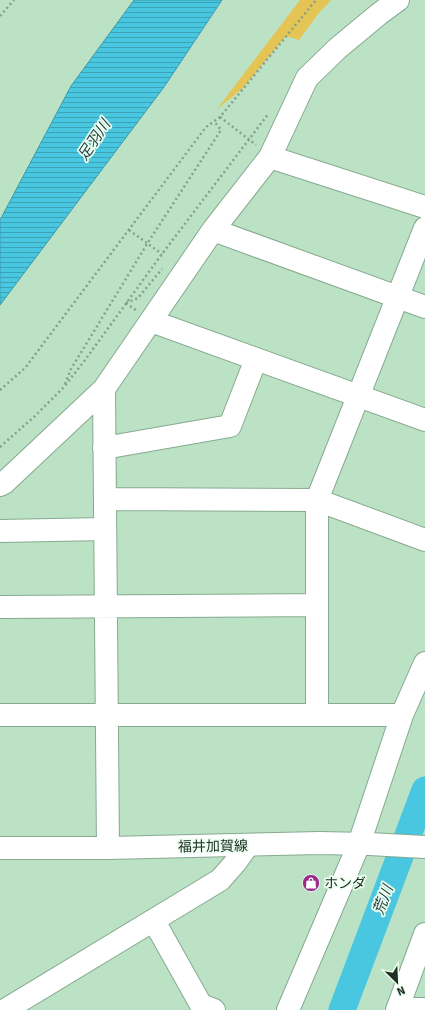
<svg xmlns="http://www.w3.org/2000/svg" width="425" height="1010" viewBox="0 0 425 1010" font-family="Signika,'Noto Sans JP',sans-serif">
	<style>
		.green { fill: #e4c454 }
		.water { fill: url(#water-rules); stroke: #3d99a8 }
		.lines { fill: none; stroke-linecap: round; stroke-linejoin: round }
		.river { stroke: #49c7e0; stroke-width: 27 }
		.minor-casing { stroke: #86aa8f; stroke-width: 24 }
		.major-casing { stroke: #86aa8f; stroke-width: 24 }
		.path { stroke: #83a18b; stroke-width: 2.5; stroke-dasharray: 2 3; stroke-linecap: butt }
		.minor { stroke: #fff; stroke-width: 22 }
		.major { stroke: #fff; stroke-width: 22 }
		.labels { text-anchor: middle; stroke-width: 3.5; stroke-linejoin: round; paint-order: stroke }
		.street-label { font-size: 14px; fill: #202f25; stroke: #ebfeef }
		.poi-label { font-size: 14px; fill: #202f25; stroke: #ebfeef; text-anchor: start }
		.water-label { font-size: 15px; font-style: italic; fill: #243f45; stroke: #ebfeef }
	</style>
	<defs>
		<pattern id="water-rules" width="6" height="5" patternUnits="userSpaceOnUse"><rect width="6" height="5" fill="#49c7e0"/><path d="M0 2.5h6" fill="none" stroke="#3ca2b5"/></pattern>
	</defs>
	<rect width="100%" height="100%" fill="#bce2c6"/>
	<path class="green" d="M 300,0 L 331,0 L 318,14 L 299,40 L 286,36 L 242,89 L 217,109 Z"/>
	<path class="water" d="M 134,0 L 222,0 L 164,87 L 0,305 L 0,220 L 71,86 Z"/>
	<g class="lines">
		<path class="river" d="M 342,1010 L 425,790"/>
		<defs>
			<path id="minor" d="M 270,157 L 307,78 L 338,48 L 379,14 L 398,0
				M 213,230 L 425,307
				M 151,321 L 425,420
				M 104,389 L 108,848
				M 104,448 L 230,426 L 256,359
				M 0,485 L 4,483 L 104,389 L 213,230 L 270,157 L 425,207
				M 105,499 L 317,500 L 425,540
				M 0,531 L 105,529
				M 0,607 L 317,605
				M 0,715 L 402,715
				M 317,715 L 317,500 L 425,228
				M 154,921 L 201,1005 L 214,1010
				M 398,1009 L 425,1009
				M 5,1010 L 220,880 L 235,863 L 248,845
				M 288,1010 L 359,844 L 402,715 L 425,663
				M 397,1010 L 425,934"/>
			<path id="major" d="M 0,848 L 108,848 L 319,843 L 369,844 L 425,847"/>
		</defs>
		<use href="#minor" class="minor-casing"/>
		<use href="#major" class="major-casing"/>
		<path class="path" d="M 0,16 L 14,0
			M 220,117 L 256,145
			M 129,230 L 162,254
			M 126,303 L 138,298 L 162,269
			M 126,303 L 137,311
			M 65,384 L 71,369 L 147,244 L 221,130 L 214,121
			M 0,390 L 25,368 L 206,127 L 220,117 L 316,0
			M 0,447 L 35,416 L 64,387 L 85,360 L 162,254 L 269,113"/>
		<use href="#minor" class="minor"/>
		<use href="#major" class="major"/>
	</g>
	<defs>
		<symbol id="shop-disc" viewBox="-11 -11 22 22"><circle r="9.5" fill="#992b8b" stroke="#ebfeef"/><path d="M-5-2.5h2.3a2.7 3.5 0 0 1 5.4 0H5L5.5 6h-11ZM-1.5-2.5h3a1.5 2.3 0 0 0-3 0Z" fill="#fff"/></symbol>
	</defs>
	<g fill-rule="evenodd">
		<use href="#shop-disc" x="301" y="873" width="20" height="20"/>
	</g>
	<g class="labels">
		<g class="street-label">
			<text transform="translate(213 846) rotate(-1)" y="5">福井加賀線</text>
		</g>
		<g class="poi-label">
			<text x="324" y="888">ホンダ</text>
		</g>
		<g class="water-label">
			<text transform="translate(94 140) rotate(-56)" y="5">足羽川</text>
			<text transform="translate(383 900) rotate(-69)" y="5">荒川</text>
		</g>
	</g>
	<g transform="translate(397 982) rotate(156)" stroke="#ebfeef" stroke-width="3" paint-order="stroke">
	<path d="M0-3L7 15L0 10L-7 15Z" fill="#202f25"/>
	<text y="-6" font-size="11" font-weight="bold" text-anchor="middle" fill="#202f25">N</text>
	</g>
</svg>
